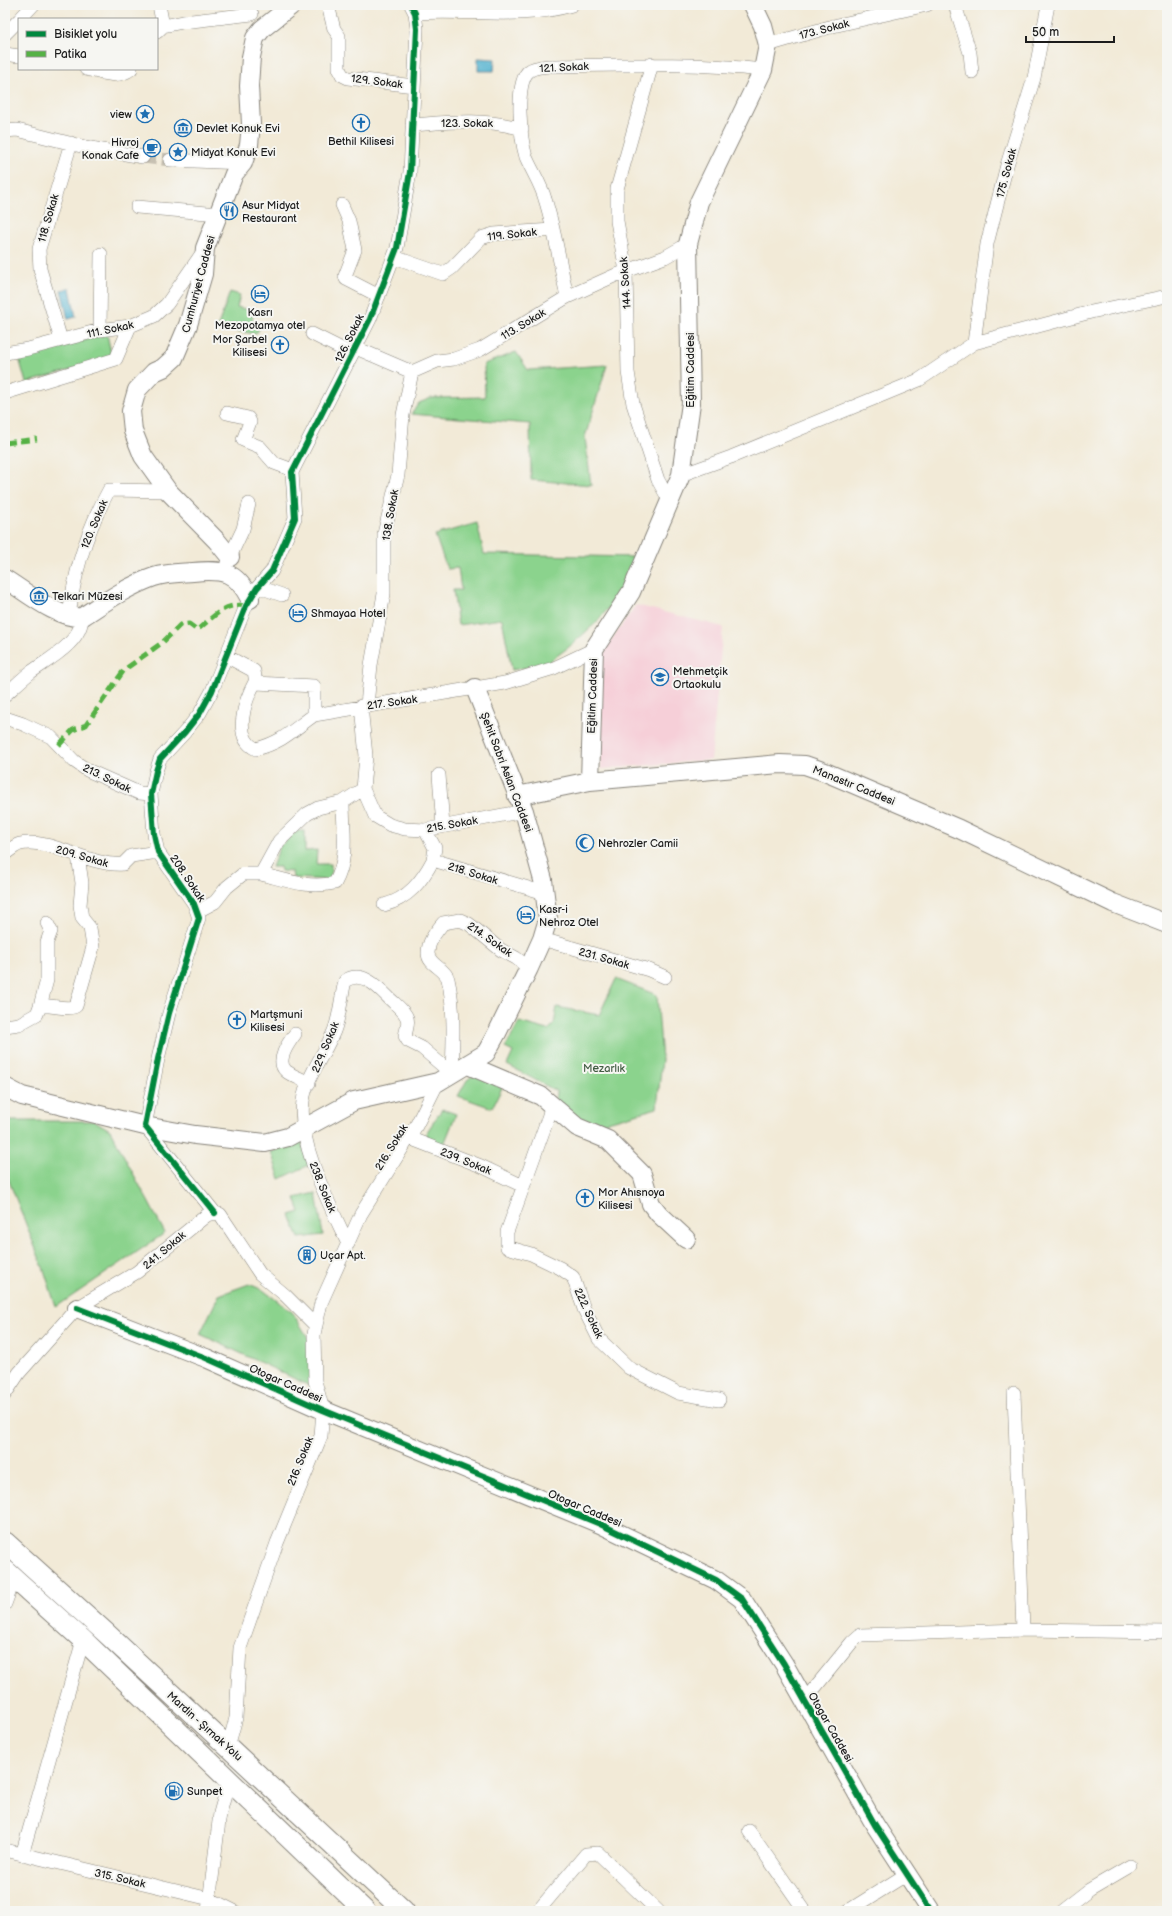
<svg xmlns="http://www.w3.org/2000/svg" width="1172" height="1916" viewBox="0 0 1172 1916" font-family="'Balsamiq Sans',sans-serif">
	<style>
		.built { fill: #f6cfd8 }
		.green { fill: #8bd38d; stroke: #547854 }
		.water { fill: #50b1cf; stroke: #366676 }
		.lines { fill: none; stroke-linecap: round; stroke-linejoin: round }
		.street-tunnel { stroke: #c7c1b2; stroke-width: 13; stroke-dasharray: 13 6; stroke-linecap: butt }
		.street-casing { stroke: #87837a; stroke-width: 14 }
		.secondary-casing { stroke: #87837a; stroke-width: 20 }
		.primary-casing { stroke: #87837a; stroke-width: 22 }
		.street { stroke: #fff; stroke-width: 13 }
		.secondary { stroke: #fff; stroke-width: 18 }
		.primary { stroke: #fff; stroke-width: 20 }
		.quiet { stroke: #55b145; stroke-width: 5; stroke-dasharray: 10 5; stroke-linecap: butt }
		.cycleway-casing { stroke: #f6f6f2; stroke-width: 8 }
		.cycleway { stroke: #00873e; stroke-width: 6 }
		.labels { text-anchor: middle; stroke-width: 4; stroke-linejoin: round; paint-order: stroke }
		.street-label { font-size: 11px; fill: #1c1c1c; stroke: #f6f6f2 }
		.poi-label { font-size: 11px; fill: #1c1c1c; stroke: #f6f6f2; text-anchor: start }
		.park-label { font-size: 11px; fill: #435c44; stroke: #f6f6f2 }
	</style>
	<rect width="100%" height="100%" fill="#f6f6f2"/>
	<filter id="ink" filterUnits="userSpaceOnUse"><feTurbulence type="fractalNoise" baseFrequency=".025" numOctaves="2"/><feDisplacementMap in="SourceGraphic" scale="8" xChannelSelector="R" yChannelSelector="G"/><feConvolveMatrix kernelMatrix="1 2 1 2 8 2 1 2 1" color-interpolation-filters="sRGB"/></filter>
	<filter id="wash" filterUnits="userSpaceOnUse"><feTurbulence type="fractalNoise" baseFrequency=".012" numOctaves="4" result="noise"/><feDisplacementMap in="SourceGraphic" scale="16" xChannelSelector="R" yChannelSelector="G"/><feGaussianBlur stdDeviation="0.9" result="paint"/><feColorMatrix in="noise" values="0 0 0 0 0 0 0 0 0 0 0 0 0 0 0 0 0 1.4 0 .05"/><feComposite in="paint" operator="in"/></filter>
	<g filter="url(#wash)">
		<rect width="100%" height="100%" fill="#f2ead7"/>
		<path class="built" d="M 636,605 L 723,627 L 711,760 L 601,769 L 602,666 L 605,649 Z"/>
		<path class="green" d="M 230,292 L 240,295 L 237,307 L 254,311 L 252,319 L 261,326 L 256,334 L 217,328 Z
			M 107,334 L 112,358 L 26,383 L 19,358 Z
			M 516,352 L 528,370 L 607,365 L 585,437 L 591,485 L 531,480 L 530,424 L 411,414 L 419,403 L 431,398 L 485,397 L 484,364 Z
			M 477,523 L 484,554 L 636,557 L 626,586 L 598,621 L 569,647 L 546,664 L 512,670 L 502,619 L 458,625 L 453,590 L 461,590 L 458,568 L 447,569 L 435,535 Z
			M 297,831 L 305,831 L 305,851 L 317,850 L 316,864 L 331,864 L 331,880 L 293,878 L 292,872 L 281,871 L 280,867 L 272,867 L 280,846 Z
			M 616,979 L 657,995 L 662,1060 L 657,1108 L 604,1123 L 577,1124 L 555,1104 L 556,1091 L 507,1065 L 513,1052 L 505,1048 L 519,1022 L 548,1030 L 554,1024 L 557,1007 L 599,1015 Z
			M 475,1074 L 503,1086 L 492,1108 L 458,1096 L 467,1080 Z
			M 442,1109 L 456,1114 L 443,1147 L 423,1138 Z
			M 5,1121 L 95,1121 L 110,1130 L 165,1233 L 56,1307 L 44,1270 L 5,1171 Z
			M 301,1141 L 309,1165 L 280,1179 L 271,1152 Z
			M 316,1193 L 323,1235 L 299,1238 L 290,1215 L 300,1212 L 295,1198 Z
			M 249,1284 L 263,1290 L 292,1312 L 309,1339 L 312,1387 L 200,1334 L 219,1295 Z"/>
		<path class="water" d="M 478,58 L 495,59 L 494,71 L 478,71 Z
			M 70,288 L 76,317 L 68,319 L 61,290 Z"/>
	</g>
	<g filter="url(#ink)">
		<g class="lines">
			<path class="street-tunnel" d="M 143,157 L 170,160"/>
			<defs>
				<path id="street" d="M 159,5 L 163,26
					M 328,5 L 334,29 L 339,36 L 339,68 L 342,75 L 348,78 L 414,86
					M 955,5 L 970,53 L 972,72
					M 415,13 C 467,9 521,20 572,5
					M 20,19 L 33,5
					M 157,32 L 163,26 L 183,22 L 252,14
					M 5,34 L 19,20
					M 768,45 L 833,26 L 927,5
					M 5,54 L 19,56
					M 652,64 L 617,189 L 617,221 L 626,271 L 628,372 L 633,404 L 658,480 L 669,500
					M 86,69 C 101,73 118,79 131,69
					M 412,125 C 451,122 483,118 522,129
					M 5,131 L 17,130 L 85,147 L 143,157
					M 170,160 L 243,163
					M 342,205 L 349,221 L 355,250 L 345,276 L 346,279 L 379,296
					M 137,207 L 219,214
					M 394,257 L 443,274 L 452,268 L 481,238 L 494,234 L 552,230
					M 567,297 C 560,264 555,230 545,199 C 541,184 532,171 526,157 C 521,141 514,82 529,71 C 534,67 542,67 549,66 C 620,65 692,62 763,70
					M 100,330 L 101,254
					M 312,334 L 352,354
					M 61,340 L 40,269 L 39,249 L 71,143
					M 974,343 L 987,244 L 1007,165 L 1034,78 L 1048,5
					M 356,348 L 412,372 L 437,361 L 454,359 L 480,350 L 567,297 L 616,275 L 665,257 L 688,244
					M 5,353 L 28,349 L 100,330 L 130,326 L 154,316 L 167,304 L 205,249
					M 5,393 L 116,359 L 130,326
					M 227,413 L 248,418 L 250,422 L 243,440 L 260,447 L 274,463 L 293,470
					M 681,475 L 731,457 L 919,380 L 974,343 L 1091,312 L 1167,296
					M 227,563 L 243,529 L 249,504
					M 259,587 L 282,595
					M 69,617 C 74,572 87,530 109,490 L 168,491
					M 226,656 L 254,671 L 256,683 L 314,686 L 314,715 L 505,683 L 554,668 L 594,649
					M 255,682 C 245,700 232,738 256,749 C 283,742 293,730 314,715
					M 5,695 C 14,687 22,679 31,672 C 49,659 82,642 82,617
					M 367,705 L 371,665 L 384,594 L 384,534 L 398,475 L 403,415 L 412,372
					M 361,706 L 366,756 L 363,789 L 375,816 L 390,825 L 405,829 L 425,830 L 524,811
					M 5,718 L 23,724 L 51,737 L 74,761 L 87,770 L 139,793 L 151,794
					M 439,775 L 443,826
					M 425,830 L 435,848 L 433,860 L 545,893
					M 5,854 C 10,850 14,846 20,844 C 50,837 90,867 123,864 L 131,856 L 158,852
					M 261,874 C 286,880 308,889 335,883 C 349,858 343,830 343,802
					M 384,905 C 408,899 422,881 433,860
					M 198,911 L 215,902 L 227,887 L 243,874 L 261,874 L 279,841 L 307,814 L 318,808 L 343,802 L 363,789
					M 542,939 L 649,970 L 665,977
					M 40,1006 L 47,980 L 47,942 L 51,931 L 47,923
					M 5,1026 L 19,1024 L 37,1014 L 40,1006 C 51,1004 67,1011 76,1006 L 93,947 L 90,928 L 82,918 L 80,905 L 82,883 L 78,856
					M 295,1034 C 289,1042 275,1061 286,1071 C 292,1076 302,1079 309,1083
					M 452,1074 C 453,1044 455,1009 448,979 C 445,968 428,965 428,953 C 428,941 436,932 443,923 L 460,920 L 469,924 L 501,950 L 516,958 L 529,968
					M 551,1105 L 549,1115 L 507,1232 L 507,1247 L 531,1254 L 560,1268 L 573,1277 L 584,1309 L 599,1339 L 629,1368 L 678,1393 L 719,1400
					M 409,1138 L 481,1166 L 523,1186
					M 215,1213 L 145,1126 L 158,1059 L 169,1013 L 199,918 L 194,904 L 158,852 L 154,834 L 151,794 L 156,771 L 160,759 L 185,732 L 200,713 L 212,691 L 246,606 L 257,588 L 272,571 L 295,518 L 292,472 L 370,319 L 397,248 L 410,172 L 417,29 L 415,13 L 411,5
					M 348,1244 C 330,1205 297,1143 303,1101 C 306,1078 325,1053 334,1031 C 340,1016 341,997 345,981 C 362,969 379,988 390,999 C 396,1005 404,1010 407,1018 C 409,1023 406,1031 405,1036 L 408,1041 L 422,1048 L 452,1074
					M 1014,1393 L 1023,1630
					M 5,1394 L 19,1373 L 77,1308 L 137,1272 L 207,1215 L 215,1213 L 220,1214 L 260,1274 L 285,1295 L 316,1326
					M 5,1604 L 14,1579
					M 804,1701 L 852,1642 L 860,1635 L 1023,1630 L 1167,1632
					M 228,1747 L 236,1718 L 240,1648 L 277,1543 L 321,1436 L 323,1410 L 315,1381 L 314,1334 L 321,1303 L 361,1214 L 416,1126 L 438,1082
					M 749,1831 L 805,1911
					M 5,1850 L 210,1899 L 234,1911
					M 22,1855 L 83,1640
					M 208,1911 L 220,1813 L 229,1781
					M 538,1911 L 586,1854 L 598,1853 L 658,1911
					M 848,1911 L 907,1874
					M 1062,1911 L 1089,1890 L 1130,1866"/>
				<path id="secondary" d="M 230,557 L 217,541 L 168,491 L 143,456 L 133,431 L 131,411 L 137,390 L 154,372 L 163,368 L 174,358 L 188,325 L 203,274 L 205,248 L 234,174 L 243,163 L 249,145 L 251,124 L 249,86 L 251,57 L 255,38 L 262,29 L 292,5
					M 5,579 C 25,591 59,620 82,617 C 105,602 128,586 154,577 C 166,573 181,573 193,572 C 223,569 236,571 250,599
					M 590,781 L 594,649 L 631,592 L 681,475 L 691,403 L 688,244 L 699,202 L 763,70 L 768,45 L 763,26 L 753,5
					M 517,796 L 590,781 L 780,764 L 805,765 L 825,772 L 959,829 L 1113,903 L 1167,924
					M 468,1065 L 541,1096 L 577,1127 L 608,1140 L 642,1174 L 651,1204 L 659,1214 L 686,1239
					M 5,1087 L 22,1096 L 145,1126 L 195,1135 L 265,1143 L 288,1137 L 354,1101 L 438,1082 L 486,1053 L 497,1033 L 529,968 L 542,939 L 548,919 L 543,880 L 524,811 L 475,688
					M 77,1308 L 206,1358 L 323,1410 L 600,1524 L 716,1580 L 742,1599 L 784,1664 L 875,1825 L 931,1911"/>
				<path id="primary" d="M 5,1542 L 106,1633 L 404,1911
					M 5,1570 L 83,1640 L 365,1911"/>
			</defs>
			<use href="#street" class="street-casing"/>
			<use href="#secondary" class="secondary-casing"/>
			<use href="#primary" class="primary-casing"/>
			<use href="#street" class="street"/>
			<use href="#secondary" class="secondary"/>
			<use href="#primary" class="primary"/>
			<path class="quiet" d="M 5,443 L 37,439
				M 59,745 L 73,730 L 86,725 L 124,670 L 163,642 L 180,625 L 189,624 L 197,630 C 214,617 224,602 246,606"/>
			<defs>
				<path id="cycleway" d="M 215,1213 L 145,1126 L 158,1059 L 169,1013 L 199,918 L 194,904 L 158,852 L 154,834 L 151,794 L 156,771 L 160,759 L 185,732 L 200,713 L 212,691 L 246,606 L 257,588 L 272,571 L 295,518 L 292,472 L 370,319 L 397,248 L 410,172 L 417,29 L 415,13 L 411,5
					M 77,1308 L 206,1358 L 323,1410 L 600,1524 L 716,1580 L 742,1599 L 784,1664 L 875,1825 L 931,1911"/>
			</defs>
			<use href="#cycleway" class="cycleway-casing"/>
			<use href="#cycleway" class="cycleway"/>
		</g>
	</g>
	<defs>
		<symbol id="sight-ring" viewBox="-11 -11 22 22"><circle r="9.5" fill="#f6f6f2" stroke="#1f6fb2" stroke-width="1.5"/><path d="M0-6L1.8-2.2L6-1.7L2.9 1.2L3.7 5.4L0 3.3L-3.7 5.4L-2.9 1.2L-6-1.7L-1.8-2.2Z" fill="#1f6fb2"/></symbol>
		<symbol id="church-ring" viewBox="-11 -11 22 22"><circle r="9.5" fill="#f6f6f2" stroke="#1f6fb2" stroke-width="1.5"/><path d="M-1.2-6h2.4v3.5h3.3v2.4h-3.3V6h-2.4V-.1h-3.3v-2.4h3.3Z" fill="#1f6fb2"/></symbol>
		<symbol id="museum-ring" viewBox="-11 -11 22 22"><circle r="9.5" fill="#f6f6f2" stroke="#1f6fb2" stroke-width="1.5"/><path d="M0-6L6-3V-2H-6V-3ZM-5-1h2V3h-2ZM-1-1h2V3h-2ZM3-1h2V3H3ZM-6 4H6V6H-6Z" fill="#1f6fb2"/></symbol>
		<symbol id="cafe-ring" viewBox="-11 -11 22 22"><circle r="9.5" fill="#f6f6f2" stroke="#1f6fb2" stroke-width="1.5"/><path d="M-5.5-4.5H6V0H3Q3 3.5 0 3.5H-2.5Q-5.5 3.5-5.5 0ZM3-3.2v2h1.7v-2ZM-6 4.5H4V6H-6Z" fill="#1f6fb2"/></symbol>
		<symbol id="restaurant-ring" viewBox="-11 -11 22 22"><circle r="9.5" fill="#f6f6f2" stroke="#1f6fb2" stroke-width="1.5"/><path d="M-5-6h1v4h1v-4h1v4h1v-4h1v5L-1.5 .5V6h-2V.5L-5-1ZM5-6V6H3V1.5H1.5Q1.5-4 5-6Z" fill="#1f6fb2"/></symbol>
		<symbol id="hotel-ring" viewBox="-11 -11 22 22"><circle r="9.5" fill="#f6f6f2" stroke="#1f6fb2" stroke-width="1.5"/><path d="M-6-4.5h1.5V1H6V5H4.5V3h-9V5H-6ZM-4 0a1.8 1.8 0 1 1 3.6 0ZM.5 0V-2.5h3Q6-2.5 6 0Z" fill="#1f6fb2"/></symbol>
		<symbol id="school-ring" viewBox="-11 -11 22 22"><circle r="9.5" fill="#f6f6f2" stroke="#1f6fb2" stroke-width="1.5"/><path d="M0-5L7-2L0 1L-7-2ZM-4 1L0 2.5L4 1V4Q0 6-4 4Z" fill="#1f6fb2"/></symbol>
		<symbol id="mosque-ring" viewBox="-11 -11 22 22"><circle r="9.5" fill="#f6f6f2" stroke="#1f6fb2" stroke-width="1.5"/><path d="M3.5-4.9A6 6 0 1 0 3.5 4.9A5 5 0 1 1 3.5-4.9Z" fill="#1f6fb2"/></symbol>
		<symbol id="building-ring" viewBox="-11 -11 22 22"><circle r="9.5" fill="#f6f6f2" stroke="#1f6fb2" stroke-width="1.5"/><path d="M-4-6H4V6H1V3H-1V6H-4ZM-2.5-4.3h1.7v1.8h-1.7ZM.8-4.3h1.7v1.8H.8ZM-2.5-1h1.7V.8h-1.7ZM.8-1h1.7V.8H.8Z" fill="#1f6fb2"/></symbol>
		<symbol id="fuel-ring" viewBox="-11 -11 22 22"><circle r="9.5" fill="#f6f6f2" stroke="#1f6fb2" stroke-width="1.5"/><path d="M-5.5-6h7V0h2V4h1.3V-2.5L3-4.5l.8-.8L6-3V5H2.5V1h-1V6h-7ZM-4.2-4.7v3.2H.2V-4.7Z" fill="#1f6fb2"/></symbol>
	</defs>
	<g fill-rule="evenodd">
		<use href="#sight-ring" x="135" y="104" width="20" height="20"/>
		<use href="#church-ring" x="351" y="113" width="20" height="20"/>
		<use href="#museum-ring" x="173" y="118" width="20" height="20"/>
		<use href="#cafe-ring" x="142" y="138" width="20" height="20"/>
		<use href="#sight-ring" x="168" y="142" width="20" height="20"/>
		<use href="#restaurant-ring" x="219" y="201" width="20" height="20"/>
		<use href="#hotel-ring" x="250" y="284" width="20" height="20"/>
		<use href="#church-ring" x="270" y="335" width="20" height="20"/>
		<use href="#museum-ring" x="29" y="586" width="20" height="20"/>
		<use href="#hotel-ring" x="288" y="603" width="20" height="20"/>
		<use href="#school-ring" x="650" y="667" width="20" height="20"/>
		<use href="#mosque-ring" x="575" y="833" width="20" height="20"/>
		<use href="#hotel-ring" x="516" y="905" width="20" height="20"/>
		<use href="#church-ring" x="227" y="1010" width="20" height="20"/>
		<use href="#church-ring" x="575" y="1188" width="20" height="20"/>
		<use href="#building-ring" x="297" y="1245" width="20" height="20"/>
		<use href="#fuel-ring" x="164" y="1781" width="20" height="20"/>
	</g>
	<g class="labels">
		<g class="street-label">
			<text transform="translate(824 29) rotate(-15)" y="4">173. Sokak</text>
			<text transform="translate(564 67) rotate(-3)" y="4">121. Sokak</text>
			<text transform="translate(377 81) rotate(7)" y="4">129. Sokak</text>
			<text x="467" y="127">123. Sokak</text>
			<text transform="translate(1006 173) rotate(-75)" y="4">175. Sokak</text>
			<text transform="translate(48 218) rotate(-74)" y="4">118. Sokak</text>
			<text transform="translate(512 234) rotate(-6)" y="4">119. Sokak</text>
			<text transform="translate(625 283) rotate(-94)" y="4">144. Sokak</text>
			<text transform="translate(198 284) rotate(-75)" y="4">Cumhuriyet Caddesi</text>
			<text transform="translate(523 324) rotate(-31)" y="4">113. Sokak</text>
			<text transform="translate(110 329) rotate(-12)" y="4">111. Sokak</text>
			<text transform="translate(349 338) rotate(-64)" y="4">126. Sokak</text>
			<text transform="translate(690 370) rotate(-90)" y="4">Eğitim Caddesi</text>
			<text transform="translate(390 515) rotate(-80)" y="4">138. Sokak</text>
			<text transform="translate(94 524) rotate(-67)" y="4">120. Sokak</text>
			<text transform="translate(592 696) rotate(-88)" y="4">Eğitim Caddesi</text>
			<text transform="translate(392 702) rotate(-8)" y="4">217. Sokak</text>
			<text transform="translate(507 772) rotate(69)" y="4">Şehit Sabri Aslan Caddesi</text>
			<text transform="translate(107 778) rotate(26)" y="4">213. Sokak</text>
			<text transform="translate(854 785) rotate(22)" y="4">Manastır Caddesi</text>
			<text transform="translate(452 824) rotate(-10)" y="4">215. Sokak</text>
			<text transform="translate(82 856) rotate(16)" y="4">209. Sokak</text>
			<text transform="translate(473 873) rotate(17)" y="4">218. Sokak</text>
			<text transform="translate(188 878) rotate(56)" y="4">208. Sokak</text>
			<text transform="translate(490 939) rotate(35)" y="4">214. Sokak</text>
			<text transform="translate(604 958) rotate(16)" y="4">231. Sokak</text>
			<text transform="translate(325 1047) rotate(-67)" y="4">229. Sokak</text>
			<text transform="translate(391 1147) rotate(-58)" y="4">216. Sokak</text>
			<text transform="translate(466 1161) rotate(22)" y="4">239. Sokak</text>
			<text transform="translate(323 1187) rotate(68)" y="4">238. Sokak</text>
			<text transform="translate(164 1250) rotate(-40)" y="4">241. Sokak</text>
			<text transform="translate(589 1313) rotate(65)" y="4">222. Sokak</text>
			<text transform="translate(286 1383) rotate(24)" y="4">Otogar Caddesi</text>
			<text transform="translate(300 1461) rotate(-68)" y="4">216. Sokak</text>
			<text transform="translate(585 1508) rotate(23)" y="4">Otogar Caddesi</text>
			<text transform="translate(205 1726) rotate(42)" y="4">Mardin - Şırnak Yolu</text>
			<text transform="translate(831 1727) rotate(60)" y="4">Otogar Caddesi</text>
			<text transform="translate(120 1878) rotate(13)" y="4">315. Sokak</text>
		</g>
		<g class="poi-label">
			<text x="132" y="118" text-anchor="end">view</text>
			<text x="196" y="132">Devlet Konuk Evi</text>
			<text x="361" y="145" text-anchor="middle">Bethil Kilisesi</text>
			<text x="139" y="146" text-anchor="end">Hivroj<tspan x="139" dy="13">Konak Cafe</tspan></text>
			<text x="191" y="156">Midyat Konuk Evi</text>
			<text x="242" y="209">Asur Midyat<tspan x="242" dy="13">Restaurant</tspan></text>
			<text x="260" y="316" text-anchor="middle">Kasrı<tspan x="260" dy="13">Mezopotamya otel</tspan></text>
			<text x="267" y="343" text-anchor="end">Mor Şarbel<tspan x="267" dy="13">Kilisesi</tspan></text>
			<text x="52" y="600">Telkari Müzesi</text>
			<text x="311" y="617">Shmayaa Hotel</text>
			<text x="673" y="675">Mehmetçik<tspan x="673" dy="13">Ortaokulu</tspan></text>
			<text x="598" y="847">Nehrozler Camii</text>
			<text x="539" y="913">Kasr-i<tspan x="539" dy="13">Nehroz Otel</tspan></text>
			<text x="250" y="1018">Martşmuni<tspan x="250" dy="13">Kilisesi</tspan></text>
			<text x="598" y="1196">Mor Ahısnoya<tspan x="598" dy="13">Kilisesi</tspan></text>
			<text x="320" y="1259">Uçar Apt.</text>
			<text x="187" y="1795">Sunpet</text>
		</g>
		<g class="park-label">
			<text x="604" y="1072">Mezarlık</text>
		</g>
	</g>
	<rect width="1172" height="1916" fill="none" stroke="#f6f6f2" stroke-width="20"/>
	<rect x="18" y="18" width="140" height="52" fill="#f6f6f2" stroke="#9f9f9c"/>
	<rect x="26" y="31" width="20" height="6" fill="#00873e" stroke="#9f9f9c"/>
	<text x="54" y="38" font-size="12" fill="#1c1c1c">Bisiklet yolu</text>
	<rect x="26" y="51" width="20" height="6" fill="#55b145" stroke="#9f9f9c"/>
	<text x="54" y="58" font-size="12" fill="#1c1c1c">Patika</text>
	<path d="M1026 36v6h88v-6" fill="none" stroke="#1c1c1c" stroke-width="2"/>
	<text x="1032" y="36" font-size="12" fill="#1c1c1c" stroke="#f6f6f2" stroke-width="3" paint-order="stroke">50 m</text>
</svg>
